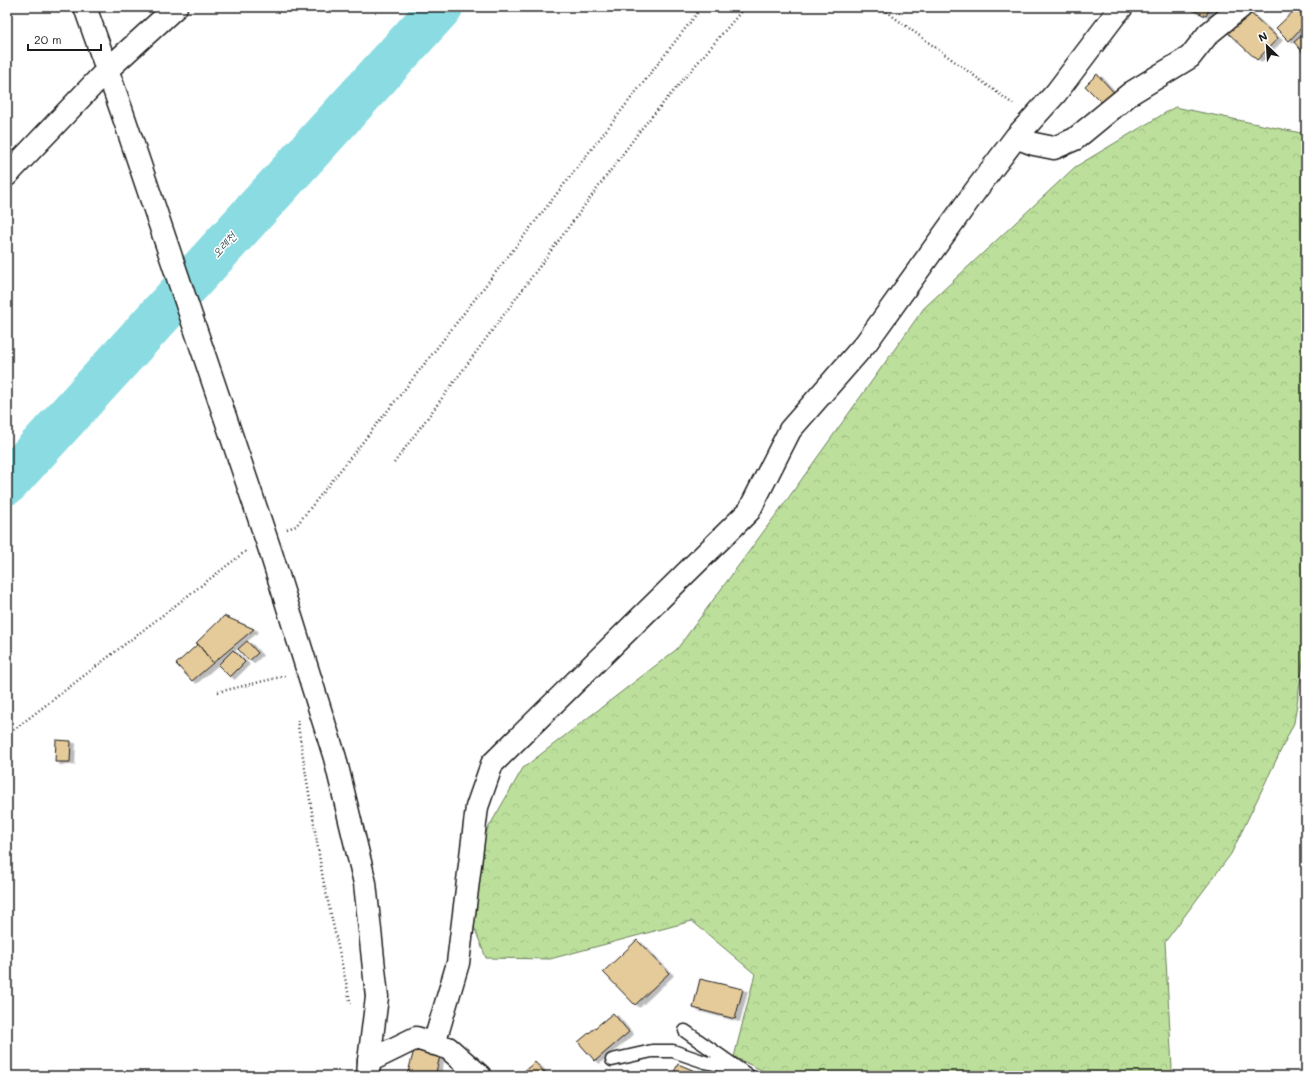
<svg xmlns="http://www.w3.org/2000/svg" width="1313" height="1083" viewBox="0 0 1313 1083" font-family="Mali,'Poor Story',sans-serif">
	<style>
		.forest { fill: url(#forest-crowns); stroke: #6c7e5c }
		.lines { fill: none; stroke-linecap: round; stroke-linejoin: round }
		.river { stroke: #8bdce2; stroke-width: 44 }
		.building { fill: #e5ca9a; stroke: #1c1c1c; filter: url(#shadow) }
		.lane-casing { stroke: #1c1c1c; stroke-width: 15 }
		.street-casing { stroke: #1c1c1c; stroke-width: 25 }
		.secondary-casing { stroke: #1c1c1c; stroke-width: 25 }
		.path { stroke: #1c1c1c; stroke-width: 2.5; stroke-dasharray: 1 3; stroke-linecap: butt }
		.lane { stroke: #fff; stroke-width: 12 }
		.street { stroke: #fff; stroke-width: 22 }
		.secondary { stroke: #fff; stroke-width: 22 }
		.labels { text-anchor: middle; stroke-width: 3; stroke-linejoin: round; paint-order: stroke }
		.water-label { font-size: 12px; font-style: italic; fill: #435f61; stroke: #fff }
	</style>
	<defs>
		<pattern id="forest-crowns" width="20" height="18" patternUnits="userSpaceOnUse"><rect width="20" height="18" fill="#bce09b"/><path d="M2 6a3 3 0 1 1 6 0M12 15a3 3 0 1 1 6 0" fill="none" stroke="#a1c085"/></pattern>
		<filter id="shadow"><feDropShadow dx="4.5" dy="2.5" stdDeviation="0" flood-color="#0004"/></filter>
	</defs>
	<rect width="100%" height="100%" fill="#fff"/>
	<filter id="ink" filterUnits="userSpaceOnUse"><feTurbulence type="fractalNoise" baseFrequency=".025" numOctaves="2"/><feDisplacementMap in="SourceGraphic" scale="8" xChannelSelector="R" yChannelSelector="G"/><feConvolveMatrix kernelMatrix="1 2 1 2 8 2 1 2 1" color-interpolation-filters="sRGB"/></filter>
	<g filter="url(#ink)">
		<path class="forest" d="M 1175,107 L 1301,133 L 1306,139 L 1306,644 L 1294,723 L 1231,854 L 1165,942 L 1172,1068 L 1170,1076 L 774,1076 L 734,1057 L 755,974 L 692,921 L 550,959 L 486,958 L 457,882 L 523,768 L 677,649 L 789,497 L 924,308 L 1075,167 Z"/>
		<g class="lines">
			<path class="river" d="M 7,483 L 441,7"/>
		</g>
		<path class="building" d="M 1186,7 L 1210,7 L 1206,16 Z
			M 1298,7 L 1303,7 L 1306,10 L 1306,23 L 1289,41 L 1276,28 Z
			M 1247,10 L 1278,38 L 1257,60 L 1227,32 Z
			M 1306,32 L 1306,56 L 1294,42 Z
			M 1097,74 L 1118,97 L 1107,108 L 1085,86 Z
			M 224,616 L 254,629 L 213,663 L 198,644 L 196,643 Z
			M 247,641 L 258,653 L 249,661 L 238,649 Z
			M 198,644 L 213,663 L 192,681 L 176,664 Z
			M 233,650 L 245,662 L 230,677 L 218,665 Z
			M 56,740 L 71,741 L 70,762 L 55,762 Z
			M 637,940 L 669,973 L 635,1005 L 603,972 Z
			M 700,979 L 743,989 L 735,1019 L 693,1008 Z
			M 613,1013 L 629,1032 L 595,1061 L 578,1042 Z
			M 414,1050 L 440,1056 L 435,1076 L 407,1076 Z
			M 535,1062 L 548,1076 L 527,1076 L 523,1072 Z
			M 678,1064 L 707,1076 L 672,1076 Z"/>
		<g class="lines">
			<defs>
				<path id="lane" d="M 685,1031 L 749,1076
					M 612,1060 L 652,1051 L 673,1051 L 705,1062 L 741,1070"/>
				<path id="street" d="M 85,7 L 121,109 L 271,553 L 335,758 L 365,883 L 377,997 L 369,1061
					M 1016,137 L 1034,144 L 1054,148 L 1075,139 L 1131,93 L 1190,57 L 1208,34 L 1241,7
					M 7,175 L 107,70 L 176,7
					M 434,1044 L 458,963 L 477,807 L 492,764 L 749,511 L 790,430 L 866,343 L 976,190 L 1016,137 L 1056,93 L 1115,15 L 1122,7
					M 369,1061 L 416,1038 L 448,1048 L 480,1076"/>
				<path id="secondary" d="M 368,1076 L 369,1061"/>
			</defs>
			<use href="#lane" class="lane-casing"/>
			<use href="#street" class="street-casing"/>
			<use href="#secondary" class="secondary-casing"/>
			<path class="path" d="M 880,7 L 1013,104
				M 394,463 L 642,128 L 745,7
				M 287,529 L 296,526 L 412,380 L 702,7
				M 218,692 L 285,676
				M 297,720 L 323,879 L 351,1005
				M 7,735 L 246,551"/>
			<use href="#lane" class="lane"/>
			<use href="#street" class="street"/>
			<use href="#secondary" class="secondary"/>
		</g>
	</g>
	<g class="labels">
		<g class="water-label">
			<text transform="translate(224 245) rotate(-48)" y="4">오례천</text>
		</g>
	</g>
	<rect width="1313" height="1083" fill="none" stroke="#fff" stroke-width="24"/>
	<rect x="12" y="12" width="1289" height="1059" fill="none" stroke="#1c1c1c" stroke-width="1.5" filter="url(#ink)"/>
	<g transform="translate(1267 46) rotate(335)" stroke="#ffffff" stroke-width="3" paint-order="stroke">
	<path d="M0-3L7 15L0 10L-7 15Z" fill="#1c1c1c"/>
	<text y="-6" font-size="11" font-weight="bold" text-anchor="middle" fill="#1c1c1c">N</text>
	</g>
	<path d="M28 44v6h73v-6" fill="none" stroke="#1c1c1c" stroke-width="2"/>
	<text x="34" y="44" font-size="12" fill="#1c1c1c" stroke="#ffffff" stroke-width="3" paint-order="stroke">20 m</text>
</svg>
